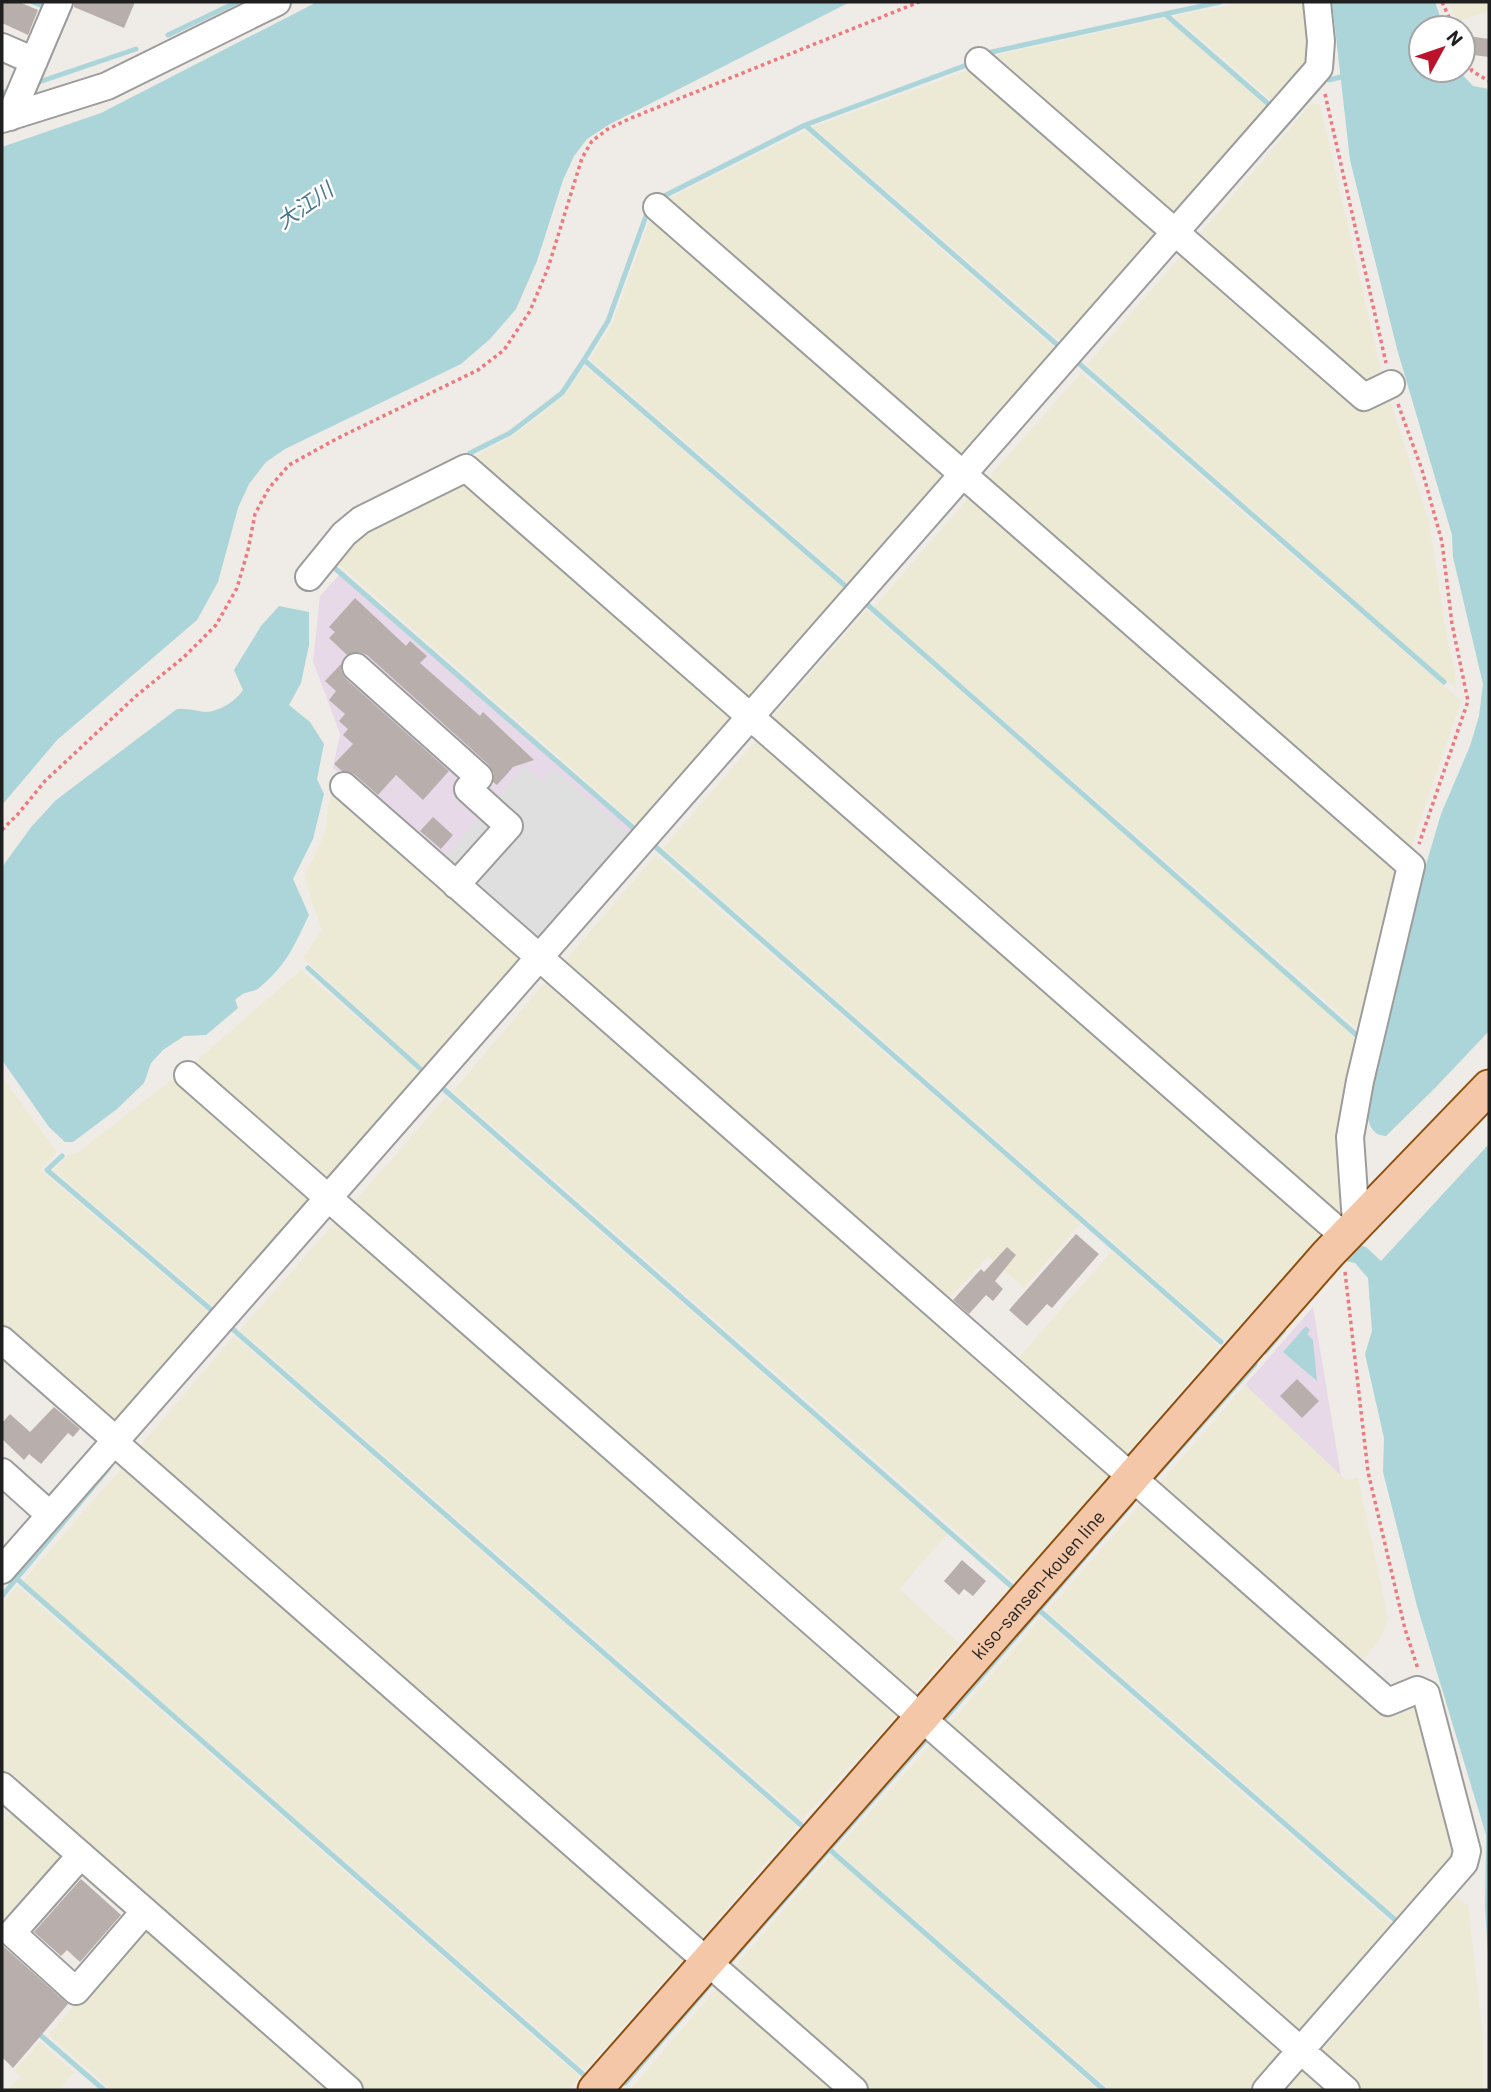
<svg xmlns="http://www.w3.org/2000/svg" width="1491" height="2092" viewBox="0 0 1491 2092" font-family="Barlow,'Noto Sans JP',sans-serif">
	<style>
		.industrial { fill: #e7d9e7 }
		.farmland { fill: #ecead4 }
		.parking { fill: #dfdfdf }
		.water { fill: #abd5d8 }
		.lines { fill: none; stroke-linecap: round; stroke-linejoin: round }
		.stream { stroke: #abd5d8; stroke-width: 5 }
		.building { fill: #b8afac }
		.minor-casing { stroke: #9c9c9c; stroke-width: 30 }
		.major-casing { stroke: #8c4f0e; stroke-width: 37 }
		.path { stroke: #ed797f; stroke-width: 3.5; stroke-dasharray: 3.5 3.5; stroke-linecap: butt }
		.minor { stroke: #fff; stroke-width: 26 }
		.major { stroke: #f3c7a7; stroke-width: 33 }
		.labels { text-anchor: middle; stroke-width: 5; stroke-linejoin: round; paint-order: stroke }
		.street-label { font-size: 19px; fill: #1f1f1f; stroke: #fff }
		.water-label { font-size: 21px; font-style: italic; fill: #4a7890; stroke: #fff }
	</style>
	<rect width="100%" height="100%" fill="#efebe6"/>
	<path class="industrial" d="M 340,574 L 637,834 L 533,945 L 333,768 L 340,734 L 313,661 L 320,596 Z
		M 1313,1307 L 1341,1476 L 1245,1385 Z"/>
	<path class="farmland" d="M 1246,2 L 1311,2 L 1315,52 L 1276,104 L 1174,16 Z
		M 1449,2 L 1489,2 L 1489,11 L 1457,22 Z
		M 1165,18 L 1271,110 L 1176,218 L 983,58 Z
		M 977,67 L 1161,230 L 1065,345 L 813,127 Z
		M 1311,104 L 1320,104 L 1382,376 L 1370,388 L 1194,241 Z
		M 805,131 L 1059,352 L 962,461 L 661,202 Z
		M 653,211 L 949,478 L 853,587 L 590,359 L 612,325 Z
		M 1186,250 L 1376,394 L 1390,400 L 1429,523 L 1447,639 L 1455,670 L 1456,689 L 1087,365 Z
		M 585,366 L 848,592 L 749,702 L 468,460 L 511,437 L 535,419 L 564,396 Z
		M 1081,373 L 1461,701 L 1410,851 L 983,484 Z
		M 458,478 L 737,719 L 641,829 L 333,559 L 352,534 Z
		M 974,492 L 1402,865 L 1365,1035 L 874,607 Z
		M 867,610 L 1364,1043 L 1348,1204 L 1336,1217 L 769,721 Z
		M 761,735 L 1325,1230 L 1226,1341 L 663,848 Z
		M 334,790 L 525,957 L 428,1072 L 303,958 L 322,930 L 306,882 L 306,873 L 322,839 L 327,824 L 328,805 Z
		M 656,855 L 1081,1223 L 1024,1288 L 988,1256 L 943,1305 L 559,968 Z
		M 301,970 L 425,1076 L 329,1187 L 187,1069 Z
		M 550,977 L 1115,1470 L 1015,1582 L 453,1091 Z
		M 177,1076 L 314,1197 L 219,1311 L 54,1170 L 69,1154 L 77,1153 Z
		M 2,1077 L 57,1152 L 40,1170 L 214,1317 L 118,1426 L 2,1332 Z
		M 446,1097 L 947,1534 L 899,1589 L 959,1643 L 909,1700 L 349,1208 Z
		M 340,1217 L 902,1710 L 802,1819 L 240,1330 Z
		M 1112,1251 L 1219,1347 L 1122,1459 L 1014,1363 Z
		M 234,1336 L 797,1826 L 698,1942 L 136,1451 Z
		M 1245,1385 L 1346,1480 L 1358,1478 L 1388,1618 L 1381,1637 L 1359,1665 L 1156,1488 Z
		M 127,1462 L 688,1953 L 585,2070 L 23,1581 Z
		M 1146,1498 L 1387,1710 L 1415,1696 L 1460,1852 L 1402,1921 L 1047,1611 Z
		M 17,1586 L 580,2077 L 569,2090 L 359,2090 L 2,1777 L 2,1604 Z
		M 1041,1618 L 1397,1928 L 1302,2038 L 944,1730 Z
		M 936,1739 L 1287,2046 L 1256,2090 L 1110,2090 L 836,1850 Z
		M 14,1808 L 69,1856 L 2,1933 L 2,1823 Z
		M 831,1855 L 1098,2090 L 867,2090 L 731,1971 Z
		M 1449,1894 L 1468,1905 L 1483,2037 L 1483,2090 L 1355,2090 L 1317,2056 L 1421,1937 L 1416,1931 Z
		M 143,1925 L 340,2090 L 112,2090 L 49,2035 Z
		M 722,1982 L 846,2090 L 631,2089 Z
		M 40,2042 L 74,2072 L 58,2090 L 8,2090 L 21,2077 L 14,2070 Z
		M 1297,2064 L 1338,2090 L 1274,2090 Z"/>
	<path class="parking" d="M 525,766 L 542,781 L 553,768 L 630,835 L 533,945 L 440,862 Z"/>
	<path class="water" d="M 317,2 L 850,2 L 610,124 L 587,139 L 574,156 L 563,180 L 537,261 L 516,309 L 490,339 L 461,364 L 285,449 L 266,462 L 249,484 L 238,508 L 218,582 L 197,620 L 57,740 L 2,805 L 2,147 L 101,113 Z
		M 1332,2 L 1435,2 L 1444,28 L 1421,28 L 1421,70 L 1458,70 L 1473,86 L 1489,89 L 1489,1031 L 1435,1088 L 1386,1136 C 1372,1135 1370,1126 1367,1115 L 1399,956 L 1441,814 L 1470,746 L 1479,716 L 1483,684 L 1453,557 L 1452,535 L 1397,349 L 1350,160 Z
		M 279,606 L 309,612 L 309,645 L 301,683 L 289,705 L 310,722 L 324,744 L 317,779 L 324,794 L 313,839 L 293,879 L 309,915 C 293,948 287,964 259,988 C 251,994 247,989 235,1000 L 238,1008 L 206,1035 L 184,1036 L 163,1050 L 151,1063 L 144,1083 L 117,1109 L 73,1142 L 65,1142 L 49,1127 L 2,1060 L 2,867 L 32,826 L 56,800 L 177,709 C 188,708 195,711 205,712 C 219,712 236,701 243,690 L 234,670 L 261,626 Z
		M 1489,1144 L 1489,1972 L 1485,1907 L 1486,1835 L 1417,1606 L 1383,1472 L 1384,1438 L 1365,1354 L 1372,1331 L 1368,1278 L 1355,1263 L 1345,1261 L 1359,1245 L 1366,1247 L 1381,1261 Z
		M 1306,1326 L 1310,1330 L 1307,1334 L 1313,1340 L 1317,1381 L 1283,1352 Z"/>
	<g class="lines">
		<path class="stream" d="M 33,2 L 48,8
			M 1165,14 L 1220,2
			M 168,35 L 237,2
			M 987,53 L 1165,14 L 1272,107
			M 1329,80 L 1341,77
			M 36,83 L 136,49
			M 2,93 L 13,90
			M 805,125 L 972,63
			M 662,197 L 805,125 L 1061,348
			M 646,216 L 608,321 L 584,360 L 849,589
			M 1075,360 L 1444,682
			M 470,453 L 510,433 L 562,393 L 584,360
			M 330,564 L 638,832
			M 862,600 L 1361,1039
			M 650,842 L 1221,1342
			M 308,968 L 425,1073
			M 439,1085 L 1011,1586
			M 62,1156 L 47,1170 L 215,1313
			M 228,1325 L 801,1825
			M 1265,1352 L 1283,1331
			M 1150,1482 L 1255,1364
			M 17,1579 L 585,2076
			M 2,1596 L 108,1469
			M 1039,1610 L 1400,1924
			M 940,1724 L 1131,1504
			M 829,1849 L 1104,2090
			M 727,1965 L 929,1736
			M 38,2033 L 104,2090
			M 625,2083 L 713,1981"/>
	</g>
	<path class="building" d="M 2,2 L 19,2 L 38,10 L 28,35 L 2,23 Z
		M 74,2 L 135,2 L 124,28 L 74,7 Z
		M 1468,36 L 1489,39 L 1489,57 L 1473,55 Z
		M 355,598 L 406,646 L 410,641 L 427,656 L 420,663 L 480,716 L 483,712 L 534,760 L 513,767 L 497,785 L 493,782 L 494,773 L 489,765 L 367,655 L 359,652 L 347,655 L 329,638 L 335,632 L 329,627 Z
		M 341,664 L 341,671 L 346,679 L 449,771 L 423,800 L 396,775 L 378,795 L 354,774 L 342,771 L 334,764 L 353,744 L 343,735 L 348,729 L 339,721 L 345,714 L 329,700 L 336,691 L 325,681 Z
		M 433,817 L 453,835 L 441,849 L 420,831 Z
		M 1076,1234 L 1099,1254 L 1052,1308 L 1047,1304 L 1027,1326 L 1009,1310 Z
		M 1007,1247 L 1016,1255 L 995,1281 L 1003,1289 L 993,1301 L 986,1295 L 969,1314 L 953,1300 L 981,1269 L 984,1272 Z
		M 1297,1379 L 1319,1401 L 1302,1418 L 1280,1396 Z
		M 54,1407 L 80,1429 L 73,1437 L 68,1433 L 41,1464 L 29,1454 L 24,1460 L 2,1439 L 2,1423 L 10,1414 L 30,1432 Z
		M 962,1560 L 986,1581 L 973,1596 L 964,1589 L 959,1595 L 944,1581 Z
		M 81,1879 L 121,1915 L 80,1962 L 67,1950 L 61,1956 L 34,1932 Z
		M 2,1945 L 68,2004 L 13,2068 L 2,2057 Z"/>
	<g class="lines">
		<defs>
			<path id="minor" d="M 2,47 L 34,61
				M 979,61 L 1364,397 L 1391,384
				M 10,117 L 59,2
				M 2,119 L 107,86 L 277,2
				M 657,207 L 1411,866 L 1360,1081 L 1350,1137 L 1356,1223
				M 309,577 L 344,534 L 361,520 L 466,468 L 1344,1236
				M 356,667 L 479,777 L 468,789 L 509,826 L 456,885
				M 344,786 L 1388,1702 L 1417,1690 L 1426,1694 L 1467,1851 L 1464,1863 L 1266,2090
				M 188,1075 L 1346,2090
				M 2,1340 L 116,1440
				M 114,1442 L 854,2090
				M 2,1472 L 50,1515
				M 2,1570 L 1319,68 L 1321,41 L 1317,2
				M 2,1786 L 349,2090
				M 81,1855 L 12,1933 L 76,1991 L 145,1911"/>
			<g id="major">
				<path id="s1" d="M 595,2090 L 1328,1254 L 1489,1087"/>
			</g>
		</defs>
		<use href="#minor" class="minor-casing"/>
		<use href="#major" class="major-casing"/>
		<path class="path" d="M 1442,2 L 1454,28
			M 1463,49 L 1472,71 L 1489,81
			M 1325,94 L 1386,363
			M 1398,404 L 1422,470 L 1442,542 L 1452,624 L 1468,701 L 1419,844
			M 2,830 L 18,814 L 45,781 L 136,696 L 184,657 L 216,625 L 237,588 L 248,550 L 255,514 L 269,488 L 289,465 L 338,438 L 478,370 L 504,350 L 530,311 L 548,268 L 582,158 L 592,141 L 608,129 L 631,118 L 919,2
			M 1345,1272 L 1368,1472 L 1405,1629 L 1418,1669"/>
		<use href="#minor" class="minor"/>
		<use href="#major" class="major"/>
	</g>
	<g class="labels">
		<g class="street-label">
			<text dy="7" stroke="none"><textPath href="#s1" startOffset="672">kiso-sansen-kouen line</textPath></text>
		</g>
		<g class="water-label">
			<text transform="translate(305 206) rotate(-35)" y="7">大江川</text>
		</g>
	</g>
	<rect width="1491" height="2092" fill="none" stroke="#1f1f1f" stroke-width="7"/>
	<g transform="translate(1442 49) rotate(50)"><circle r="33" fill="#ffffff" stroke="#a5a5a5" stroke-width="2"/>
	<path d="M0-5L12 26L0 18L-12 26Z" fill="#bb132c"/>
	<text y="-10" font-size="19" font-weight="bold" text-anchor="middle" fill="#1f1f1f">N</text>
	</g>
</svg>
